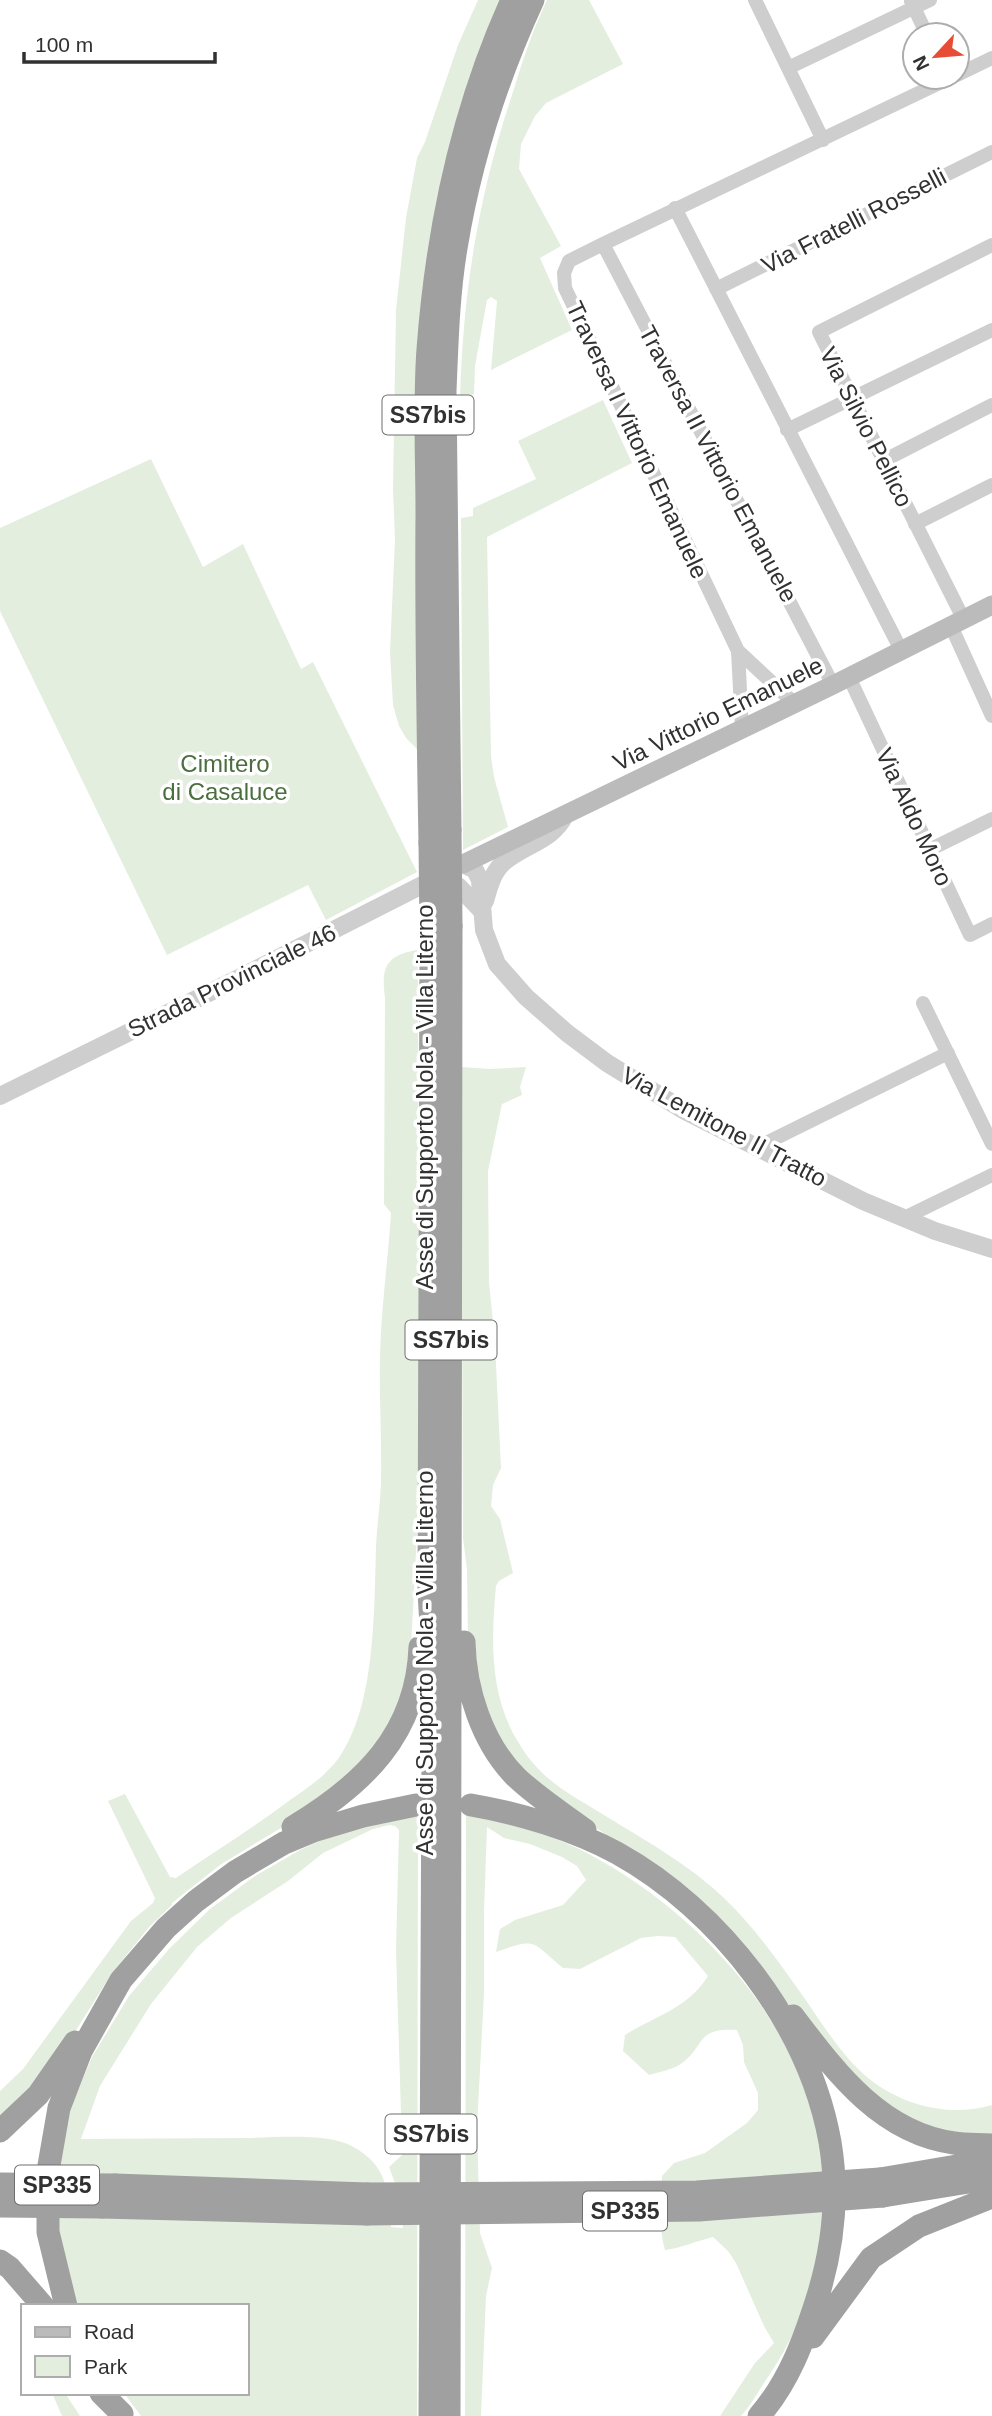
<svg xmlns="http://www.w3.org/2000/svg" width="992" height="2416" viewBox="0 0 992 2416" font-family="Arial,sans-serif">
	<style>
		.green { fill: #e4eedf; fill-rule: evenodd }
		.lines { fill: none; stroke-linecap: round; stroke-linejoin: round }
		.minor { stroke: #cecece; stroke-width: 14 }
		.tertiary { stroke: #cecece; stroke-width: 18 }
		.secondary { stroke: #bbb; stroke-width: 19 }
		.trunk { stroke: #a0a0a0; stroke-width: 23 }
		.trunk-bridge { stroke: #a0a0a0; stroke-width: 23 }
		.labels { text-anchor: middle; stroke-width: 7; stroke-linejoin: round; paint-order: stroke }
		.shield { fill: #fff; stroke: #6f6f6f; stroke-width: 2 }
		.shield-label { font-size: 23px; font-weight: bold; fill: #313131 }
		.street-label { font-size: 24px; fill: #313131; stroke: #fff }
		.park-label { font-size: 24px; fill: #4a6e3d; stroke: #fff }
	</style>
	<rect width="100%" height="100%" fill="#fff"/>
	<path class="green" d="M 478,0 L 500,0 L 475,66 L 418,750 L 406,738 L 399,726 L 393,705 L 390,652 L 395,539 L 393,489 L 396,310 L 406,218 L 417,158 L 425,142 L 458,45 Z
		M 547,0 L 589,0 L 623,64 L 546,103 L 535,116 L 521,144 L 519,169 L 561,246 L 540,258 L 572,330 L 491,370 L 497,301 L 491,297 L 487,300 L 475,366 L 474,394 L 460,399 C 463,291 478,198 512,95 C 522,63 532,31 547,0 Z
		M 603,400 L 632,463 L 487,537 L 491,756 L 494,777 L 508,827 L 463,850 L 461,518 L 473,516 L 473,508 L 536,479 L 518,441 Z
		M 151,459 L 203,567 L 243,544 L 301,669 L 313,662 L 417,872 L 326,920 L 308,885 L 167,955 L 0,611 L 0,528 Z
		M 418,950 L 419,1495 L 410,1666 L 387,1736 L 317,1806 L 220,1865 L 172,1903 L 172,1905 L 150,1926 L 112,1973 L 63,2051 L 0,2125 L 0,2091 L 23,2069 L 131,1921 L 153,1903 L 155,1898 L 108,1801 L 125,1794 L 170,1877 L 176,1878 C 214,1852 253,1828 290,1800 C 308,1788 325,1776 338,1759 C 376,1706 374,1610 376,1547 C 377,1526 380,1505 381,1483 C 382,1441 379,1398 380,1356 C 381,1308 388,1261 391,1213 L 384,1204 L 385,998 C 381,968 385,955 418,950 Z
		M 461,1067 L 490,1069 L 526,1067 L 520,1087 L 522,1095 L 502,1104 L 488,1171 L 489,1282 L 495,1343 L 501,1468 L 493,1485 L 491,1506 L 500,1519 L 513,1573 L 499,1581 L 496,1586 C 491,1641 489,1697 520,1745 C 542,1781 570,1794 604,1815 C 646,1841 690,1865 726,1900 C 756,1929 781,1965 805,1999 C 826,2029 846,2063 876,2084 C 909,2107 953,2117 992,2105 L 992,2135 L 940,2132 L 873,2102 L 790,2006 L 749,1953 L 666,1875 L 547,1795 L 494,1737 L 468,1639 L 467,1569 L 463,1538 Z
		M 418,1813 L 417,2416 L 141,2416 L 124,2393 L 247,2393 L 247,2306 L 76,2306 L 55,2231 L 55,2180 L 69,2112 L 92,2057 L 129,1996 L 169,1949 L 210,1909 L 255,1876 L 300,1850 L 346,1829 ZM 389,1825 L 395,1826 L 399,1830 L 396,1950 L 402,2147 L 402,2155 L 389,2167 L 399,2194 L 403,2228 L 391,2227 C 389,2191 387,2165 352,2146 C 326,2132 271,2138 241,2138 C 188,2138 135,2139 81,2139 L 100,2086 L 151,2004 L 197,1947 L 231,1918 L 288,1881 L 323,1853 L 373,1829 Z
		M 466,1814 C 508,1824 549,1833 587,1853 C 718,1922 836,2063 827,2219 C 826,2238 818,2258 814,2276 C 804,2317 786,2351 762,2386 C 756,2396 749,2407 741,2416 L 720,2416 L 755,2363 L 774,2343 L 764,2326 L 736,2263 L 728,2251 L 713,2237 C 696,2241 682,2248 665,2250 C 658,2227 662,2200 662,2176 L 674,2163 L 705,2153 L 747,2123 L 758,2110 L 758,2093 L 744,2062 L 743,2045 L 737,2030 C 695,2028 707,2044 682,2063 C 673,2070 659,2072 649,2075 L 623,2051 L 625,2035 C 657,2015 687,2009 708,1976 L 675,1937 L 658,1936 L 641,1938 L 580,1969 L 563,1968 C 531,1942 538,1937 496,1952 L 500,1929 L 515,1920 L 563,1905 L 586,1880 L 577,1866 L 562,1857 L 530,1844 L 504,1838 L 487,1827 L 484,1911 L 484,1993 L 477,2127 L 480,2233 L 492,2268 L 486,2296 L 481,2416 L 465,2416 Z
		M 52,2393 L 65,2393 L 80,2416 L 62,2416 Z"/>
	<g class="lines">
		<path class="minor" d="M 755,0 L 823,140
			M 911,1 L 927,35
			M 788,68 L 930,0
			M 957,75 L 992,58
			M 675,208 L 901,650
			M 603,244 L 833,685
			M 716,289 L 992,152
			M 787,430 L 992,330
			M 883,461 L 992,405
			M 915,524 L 992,485
			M 964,620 L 819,332 L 992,245
			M 951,626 L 992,716
			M 738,651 L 742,729
			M 849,677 L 970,935 L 992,924
			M 795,704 L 738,651 L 565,288 L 564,273 L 569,261 L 603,244 L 952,77
			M 929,850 L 992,819
			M 923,1003 L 992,1144
			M 758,1147 L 948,1053
			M 904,1218 L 992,1175"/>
		<path class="tertiary" d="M 463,864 L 475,870 L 480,880 L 484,930 L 497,964 L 526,997 L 567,1033 L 607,1063 L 685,1111 L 863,1201 L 935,1231 L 992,1249
			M 441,884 L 458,886 L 482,911
			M 485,901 C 489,887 493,871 504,862 C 524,845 554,840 565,815
			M 0,1096 L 247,974 L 438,877"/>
		<path class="secondary" d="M 463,864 L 833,685 L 992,605"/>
		<path class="trunk" d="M 450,830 L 445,391 C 447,344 448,296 456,248 C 470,163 497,78 533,0
			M 430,843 C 428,733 426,623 427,514 C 427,459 424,403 428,349 C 437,229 462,110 512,0
			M 464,1642 C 465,1689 482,1743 516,1777 C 537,1797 562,1813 585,1830
			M 471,1805 C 518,1813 575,1830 617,1853 C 720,1910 809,2025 830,2142 C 839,2195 833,2248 817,2299 C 804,2340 789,2382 759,2416
			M 293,1827 C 363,1785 417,1734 420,1647
			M 793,2016 C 835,2071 880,2133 954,2143 C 967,2145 980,2144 992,2145
			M 0,2131 L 38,2095 L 75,2042
			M 880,2179 L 992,2160
			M 115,2185 L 367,2194
			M 883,2196 L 992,2178
			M 102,2207 L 367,2214
			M 0,2261 L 10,2268 L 43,2306
			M 66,2306 L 48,2232 L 48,2171 L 59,2108 L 81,2051 L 121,1980 L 166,1928 L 196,1901 L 235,1872 L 284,1843 L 313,1831 L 363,1816 L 416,1805
			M 813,2337 L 871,2258 L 919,2226 L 992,2197
			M 101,2393 L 122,2414
			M 430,2416 L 433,1757 L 433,1656 L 429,1593 L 431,932
			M 449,2416 L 451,926"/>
		<path class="trunk-bridge" d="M 450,830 L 451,926
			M 430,843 L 431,932
			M 0,2184 L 115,2185
			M 367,2194 L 697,2192 L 880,2179
			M 0,2206 L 102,2207
			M 367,2214 L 699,2210 L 883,2196"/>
	</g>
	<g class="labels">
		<g class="shield">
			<rect x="382.5" y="395.5" width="91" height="39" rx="5"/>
			<rect x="405.5" y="1320.5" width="91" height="39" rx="5"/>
			<rect x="385.5" y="2114.5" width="91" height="39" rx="5"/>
			<rect x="15" y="2165.5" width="84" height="39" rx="5"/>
			<rect x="583" y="2191.5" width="84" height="39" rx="5"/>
		</g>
		<g class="shield-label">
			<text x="428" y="423">SS7bis</text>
			<text x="451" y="1348">SS7bis</text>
			<text x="431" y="2142">SS7bis</text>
			<text x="57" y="2193">SP335</text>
			<text x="625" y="2219">SP335</text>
		</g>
		<g class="street-label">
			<text transform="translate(854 221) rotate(-27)" y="8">Via Fratelli Rosselli</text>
			<text transform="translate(866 427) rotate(63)" y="8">Via Silvio Pellico</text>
			<text transform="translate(637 440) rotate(65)" y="8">Traversa I Vittorio Emanuele</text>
			<text transform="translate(718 464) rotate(62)" y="8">Traversa II Vittorio Emanuele</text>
			<text transform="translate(718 714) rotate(-26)" y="8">Via Vittorio Emanuele</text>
			<text transform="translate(914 817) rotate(65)" y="8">Via Aldo Moro</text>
			<text transform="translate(232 981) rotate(-26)" y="8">Strada Provinciale 46</text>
			<text transform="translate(425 1097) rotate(-90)" y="8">Asse di Supporto Nola - Villa Literno</text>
			<text transform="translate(724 1127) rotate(28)" y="8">Via Lemitone II Tratto</text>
			<text transform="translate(425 1663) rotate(-90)" y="8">Asse di Supporto Nola - Villa Literno</text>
		</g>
		<g class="park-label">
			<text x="225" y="772">Cimitero<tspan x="225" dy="28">di Casaluce</tspan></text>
		</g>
	</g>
	<rect x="21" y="2304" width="228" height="91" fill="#ffffff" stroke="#adadad" stroke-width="2"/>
	<rect x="35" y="2327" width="35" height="10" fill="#bbbbbb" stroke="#adadad" stroke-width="2"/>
	<text x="84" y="2339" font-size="21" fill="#313131">Road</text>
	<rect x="35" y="2356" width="35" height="21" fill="#e4eedf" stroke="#adadad" stroke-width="2"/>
	<text x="84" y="2374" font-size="21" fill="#313131">Park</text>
	<g transform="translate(936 56) rotate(244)"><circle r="33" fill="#ffffff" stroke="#adadad" stroke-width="2"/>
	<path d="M0-5L12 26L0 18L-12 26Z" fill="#e74d34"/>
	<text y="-10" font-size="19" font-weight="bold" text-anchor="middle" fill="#313131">N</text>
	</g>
	<path d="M24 52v10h191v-10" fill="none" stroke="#313131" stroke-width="3.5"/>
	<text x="35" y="52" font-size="21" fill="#313131" stroke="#ffffff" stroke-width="5" paint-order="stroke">100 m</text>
</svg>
